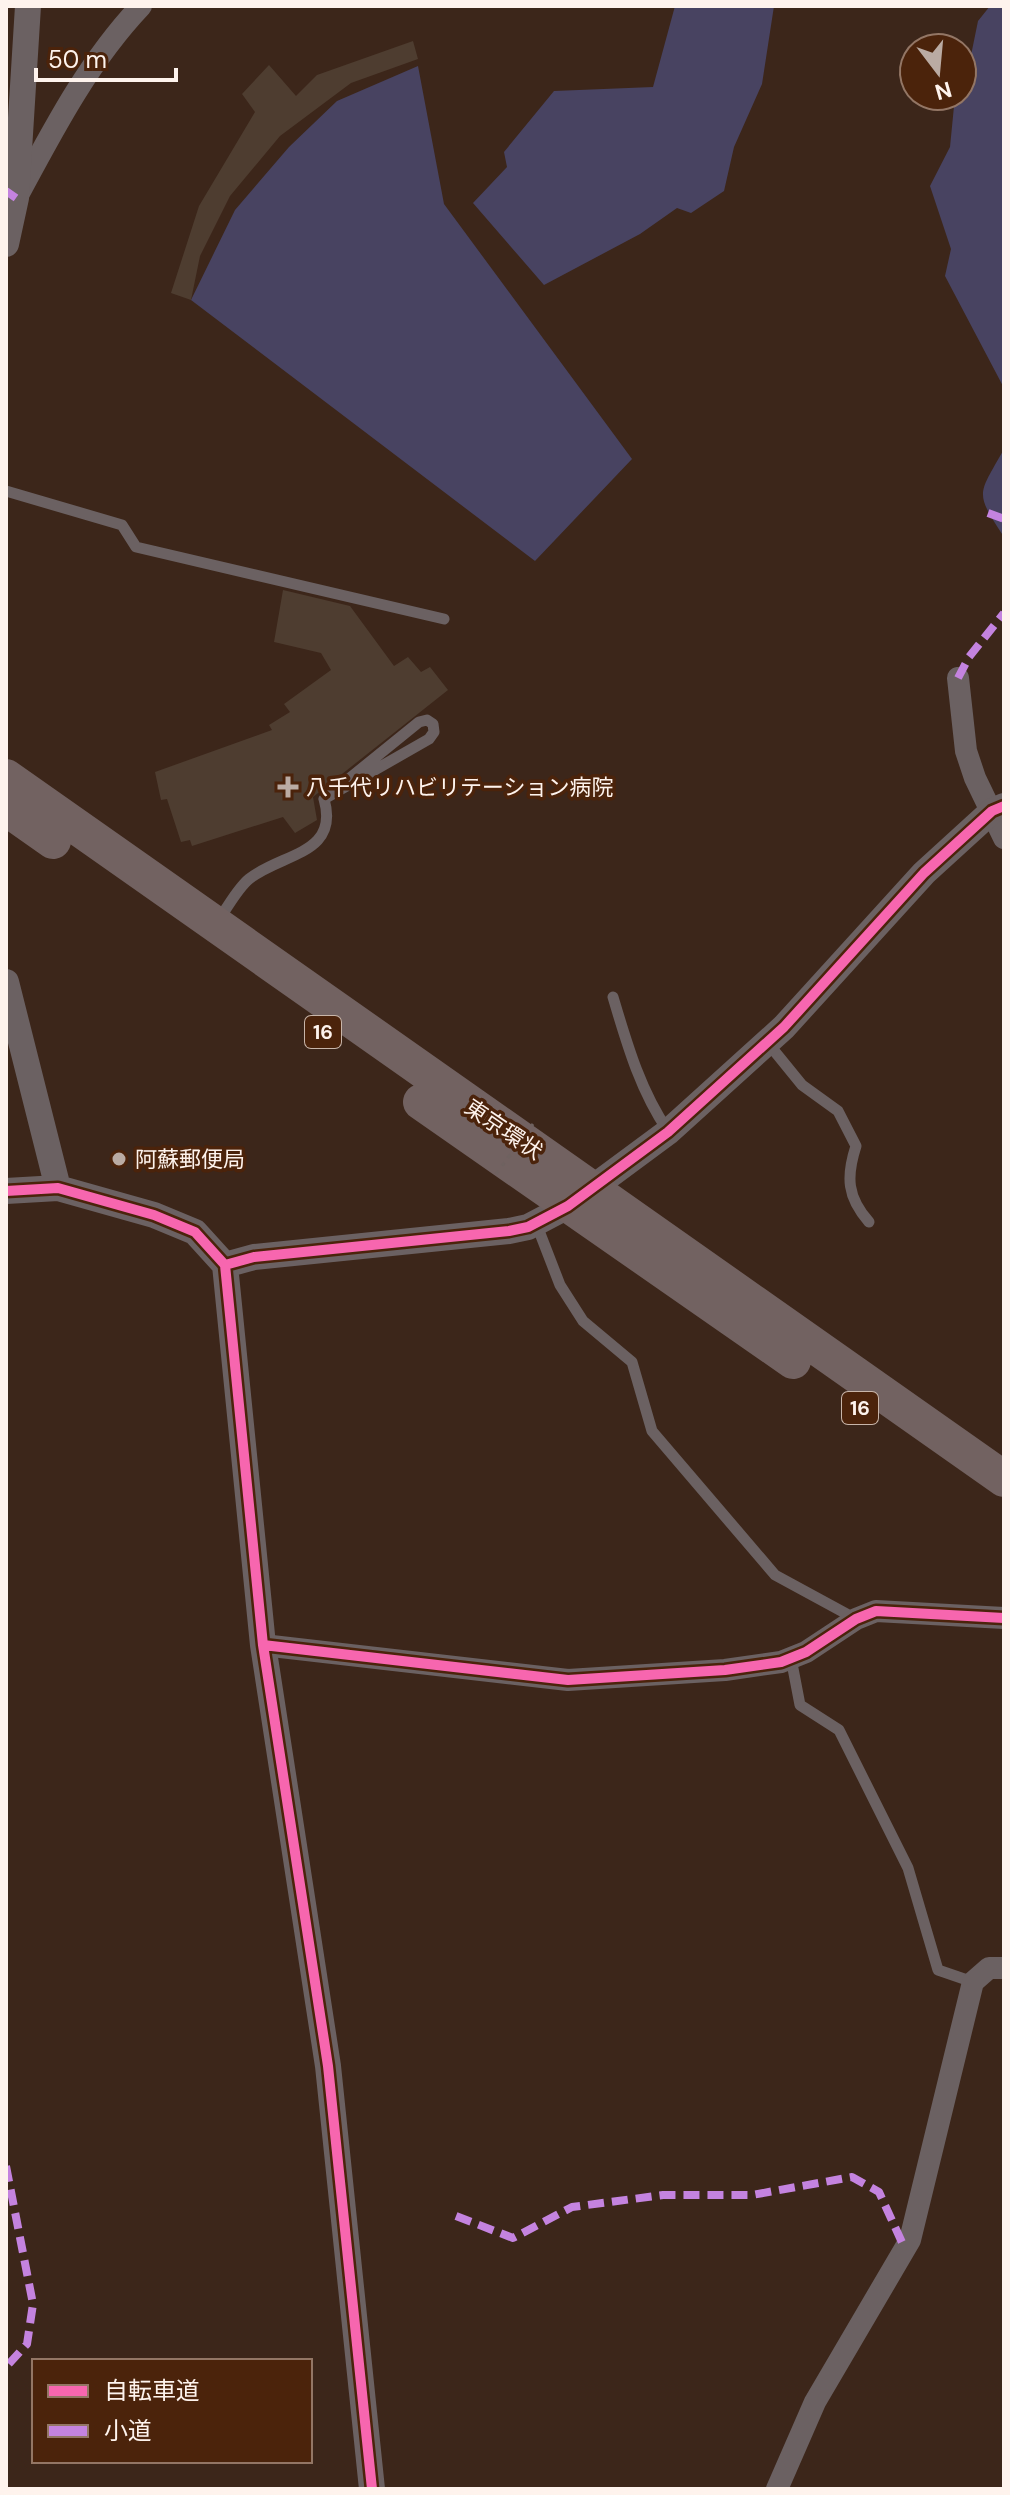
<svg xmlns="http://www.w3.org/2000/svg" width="1010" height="2495" viewBox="0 0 1010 2495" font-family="'DM Sans','Noto Sans JP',sans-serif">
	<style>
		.green { fill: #484361 }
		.building { fill: #4e3d30 }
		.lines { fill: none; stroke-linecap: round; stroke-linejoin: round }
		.service { stroke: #6b6162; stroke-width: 11 }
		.minor { stroke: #6b6162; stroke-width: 22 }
		.tertiary { stroke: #6b6162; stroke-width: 26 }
		.trunk { stroke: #726261; stroke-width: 36 }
		.path-bridge { stroke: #6f6260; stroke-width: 3; stroke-dasharray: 4 6; stroke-linecap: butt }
		.quiet { stroke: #c483df; stroke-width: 8; stroke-dasharray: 16 8; stroke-linecap: butt }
		.cycleway-casing { stroke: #4b230b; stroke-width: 15 }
		.cycleway { stroke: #f766af; stroke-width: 10 }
		.poi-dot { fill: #baaba3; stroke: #4b230b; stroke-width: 3 }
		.labels { text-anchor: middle; stroke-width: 7; stroke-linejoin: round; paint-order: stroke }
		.shield { fill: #4b230b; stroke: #c8b5a9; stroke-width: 2 }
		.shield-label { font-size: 20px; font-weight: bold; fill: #fef3ed }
		.poi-label { font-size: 22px; fill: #fef3ed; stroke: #4b230b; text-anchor: start }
		.street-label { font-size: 22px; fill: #fef3ed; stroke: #4b230b }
	</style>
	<rect width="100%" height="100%" fill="#3c261a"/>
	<path class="green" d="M 675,6 L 774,6 L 762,84 L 734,147 L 724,191 L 691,213 L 677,208 L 640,234 L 544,285 L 473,203 L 507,167 L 504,152 L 554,91 L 653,87 Z
		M 990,6 L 1004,6 L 1004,388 L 945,276 L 951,249 L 930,186 L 950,147 L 955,96 L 962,96 L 962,74 L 968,70 L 978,21 Z
		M 418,66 L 444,204 L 632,459 L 535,561 L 191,300 L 235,210 L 289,147 L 337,101 Z
		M 1004,449 L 1004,537 C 974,491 978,496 1004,449 Z"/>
	<path class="building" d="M 413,41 L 418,59 L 351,83 L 280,136 L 230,196 L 200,256 L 191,300 L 171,293 L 199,206 L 255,112 L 242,94 L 269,65 L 296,96 L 317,75 Z
		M 283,590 L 350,606 L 394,666 L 408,657 L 421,672 L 430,667 L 448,690 L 313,797 L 317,820 L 295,833 L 283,817 L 192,846 L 190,840 L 181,842 L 167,799 L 161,800 L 155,772 L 272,730 L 269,725 L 290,712 L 284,704 L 331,670 L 321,653 L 274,642 Z"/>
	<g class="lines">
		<path class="service" d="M 6,491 L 122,525 L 136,547 L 444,619
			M 427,720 L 433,724 L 434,732 L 429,739 L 324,799 L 419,722 Z
			M 219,919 C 228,907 237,889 249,879 C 281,853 340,855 324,799
			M 613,997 C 627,1044 640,1090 668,1131
			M 767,1042 L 802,1085 L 838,1111 L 856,1146 C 846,1177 847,1197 869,1222
			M 536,1223 L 560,1285 L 583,1321 L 632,1362 L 652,1431 L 775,1575 L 856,1619
			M 791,1658 L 800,1705 L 839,1730 L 908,1868 L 938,1970 L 973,1982"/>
		<path class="minor" d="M 17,197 C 53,130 88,62 141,6
			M 958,678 L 966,751 L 975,778 L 1004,838
			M 263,1645 L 568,1680 L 725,1670 L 781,1662 L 806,1652 L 856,1619 L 876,1611 L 1004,1618
			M 777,2489 L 815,2402 L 910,2240 L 973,1982 L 989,1968 L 1004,1968"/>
		<path class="tertiary" d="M 6,244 L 16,198 L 28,6
			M 6,982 L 58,1188
			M 6,1191 L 58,1188 L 154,1215 L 195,1232 L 225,1265 L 263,1645 L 328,2066 L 372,2489
			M 225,1265 L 254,1257 L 509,1231 L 528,1227 L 568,1206 L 668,1132 L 784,1027 L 924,873 L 992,811 L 1004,806"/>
		<path class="trunk" d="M 6,777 L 1004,1479
			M 6,808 L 53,841
			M 421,1102 L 793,1361"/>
		<path class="path-bridge" d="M 496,1174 L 533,1124"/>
		<path class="quiet" d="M 6,191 L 16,198
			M 988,513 L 1004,519
			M 958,678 L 969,657 L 1004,613
			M 6,2166 L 33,2304 L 27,2344 L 6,2367
			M 456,2216 L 513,2238 L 572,2207 L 663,2195 L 752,2195 L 852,2177 L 879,2192 L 905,2249"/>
		<defs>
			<path id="cycleway" d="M 6,1191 L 58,1188 L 154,1215 L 195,1232 L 225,1265 L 263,1645 L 328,2066 L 372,2489
				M 225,1265 L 254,1257 L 509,1231 L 528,1227 L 568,1206 L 668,1132 L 784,1027 L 924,873 L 992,811 L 1004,806
				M 263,1645 L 568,1680 L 725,1670 L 781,1662 L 806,1652 L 856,1619 L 876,1611 L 1004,1618"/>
		</defs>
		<use href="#cycleway" class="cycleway-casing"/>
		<use href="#cycleway" class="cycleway"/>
	</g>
	<g class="poi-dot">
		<path d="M284 775h8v8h8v8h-8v8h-8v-8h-8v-8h8z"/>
		<circle cx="119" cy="1159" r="8"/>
	</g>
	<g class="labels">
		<g class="shield">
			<rect x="305" y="1016" width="36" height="32" rx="6"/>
			<rect x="842" y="1392" width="36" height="32" rx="6"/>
		</g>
		<g class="shield-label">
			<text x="323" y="1039">16</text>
			<text x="860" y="1415">16</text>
		</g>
		<g class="poi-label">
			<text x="306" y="795">八千代リハビリテーション病院</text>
			<text x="135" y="1167">阿蘇郵便局</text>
		</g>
		<g class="street-label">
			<text transform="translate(504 1129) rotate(34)" y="8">東京環状</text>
		</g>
	</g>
	<rect width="1010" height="2495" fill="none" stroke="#fef3ed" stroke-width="16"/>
	<rect x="32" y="2359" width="280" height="104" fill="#4b230b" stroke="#937665" stroke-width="2"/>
	<rect x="48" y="2385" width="40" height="12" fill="#f766af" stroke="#937665" stroke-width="2"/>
	<text x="104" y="2399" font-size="24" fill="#fef3ed">自転車道</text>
	<rect x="48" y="2425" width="40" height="12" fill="#c483df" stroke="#937665" stroke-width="2"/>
	<text x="104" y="2439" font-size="24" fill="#fef3ed">小道</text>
	<g transform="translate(938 72) rotate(164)"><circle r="38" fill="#4b230b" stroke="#937665" stroke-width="2"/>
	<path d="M0-6L14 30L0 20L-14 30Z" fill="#baaba3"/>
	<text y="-12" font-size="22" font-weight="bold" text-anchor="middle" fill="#fef3ed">N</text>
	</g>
	<path d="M36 68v12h140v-12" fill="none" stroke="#fef3ed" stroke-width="4"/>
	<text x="48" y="68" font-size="24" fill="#fef3ed" stroke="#4b230b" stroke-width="6" paint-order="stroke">50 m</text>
</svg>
